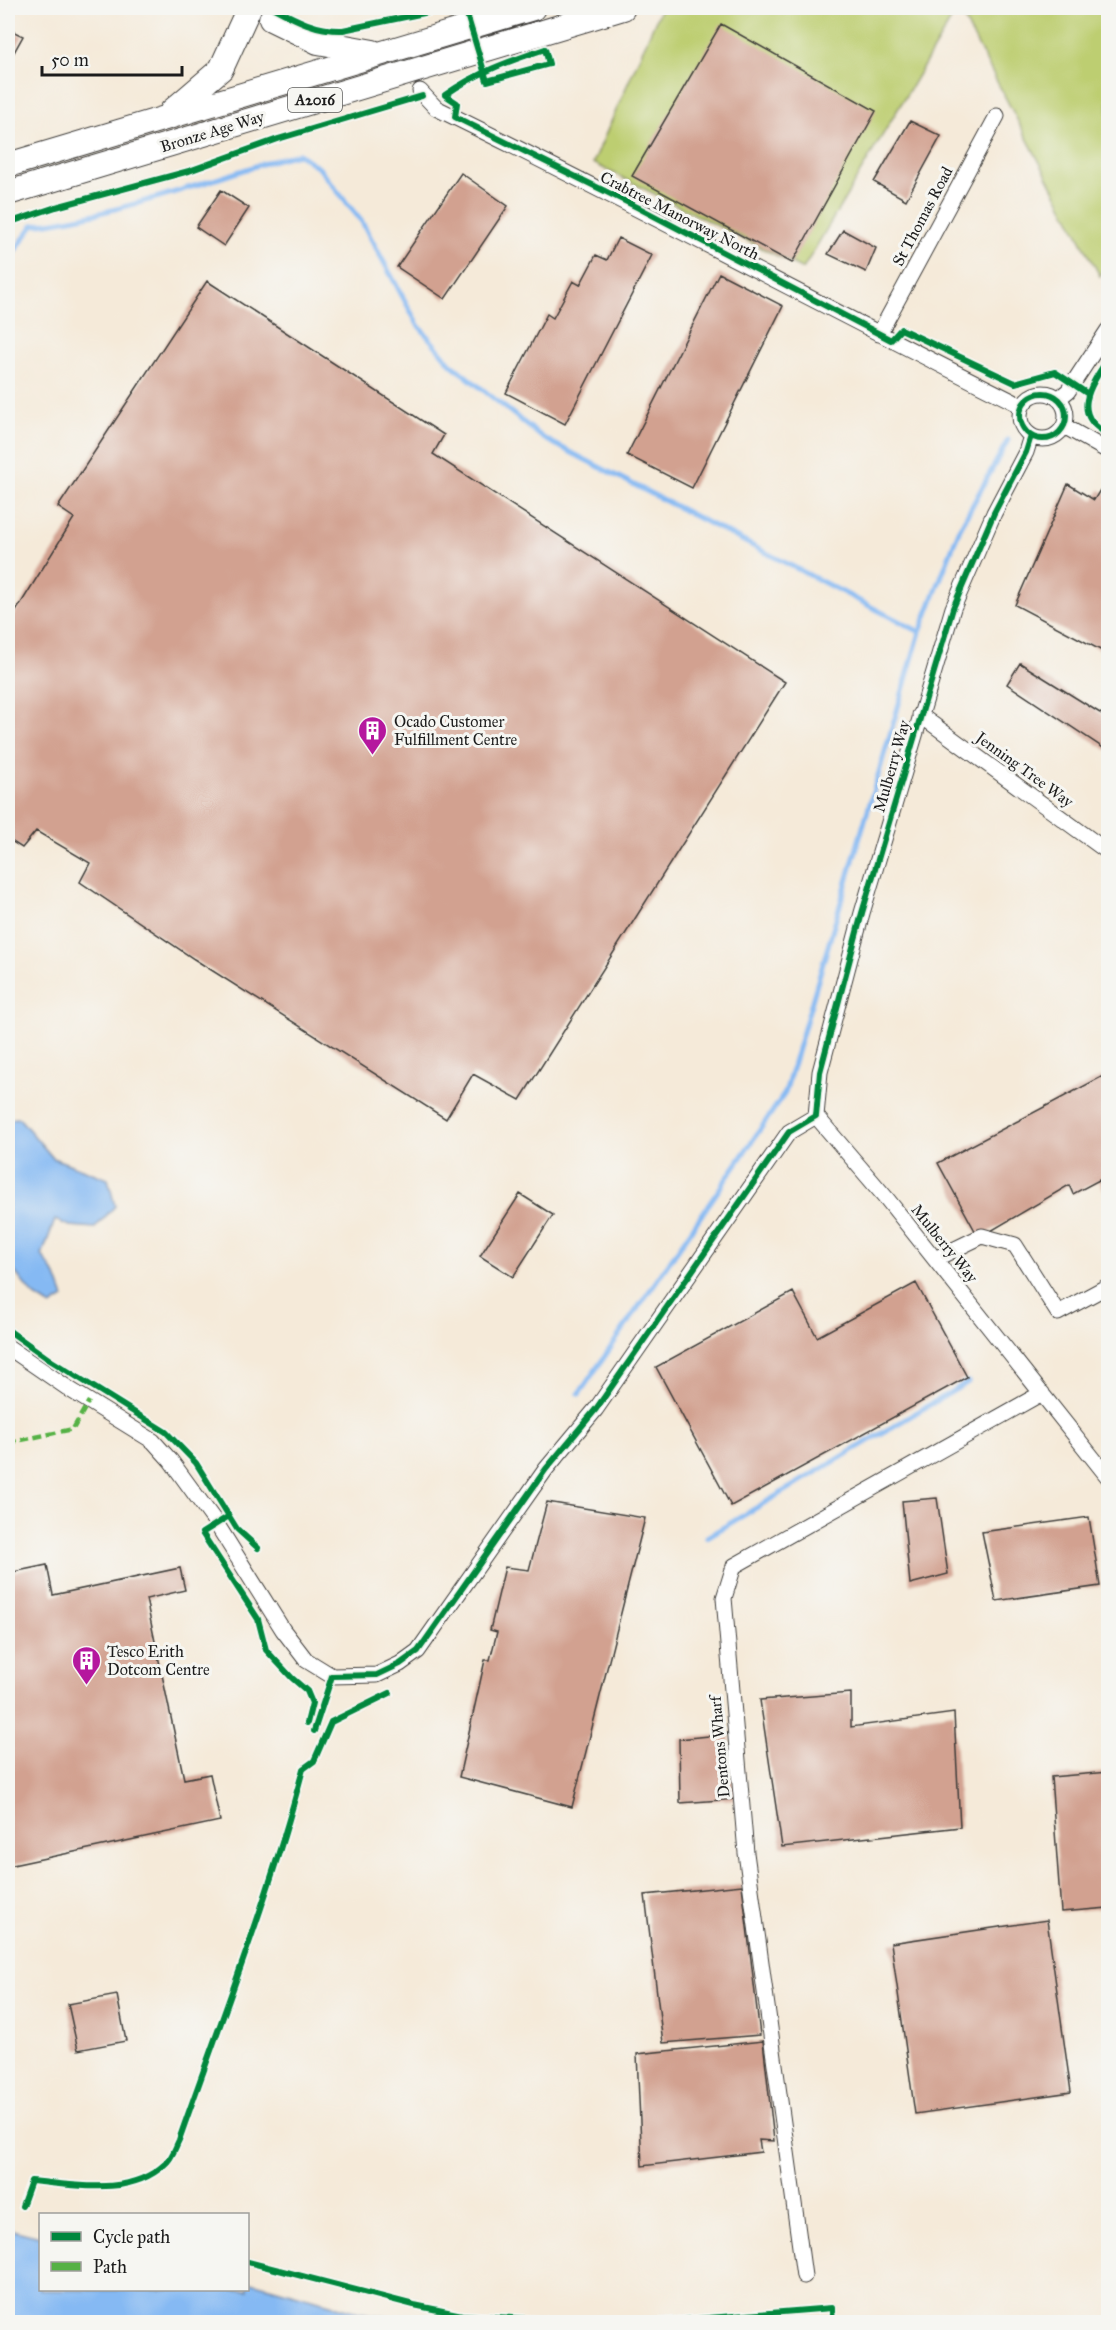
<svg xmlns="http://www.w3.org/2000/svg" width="1116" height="2330" viewBox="0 0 1116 2330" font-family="'IM FELL Great Primer',serif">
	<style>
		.green { fill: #bdce71; stroke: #6c7546; stroke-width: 1.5 }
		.water { fill: #85b9f3; stroke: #506a88; stroke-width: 1.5 }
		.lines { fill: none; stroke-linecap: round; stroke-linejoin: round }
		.stream { stroke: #85b9f3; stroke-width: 5 }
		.building { fill: #d2a190 }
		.street-casing { stroke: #3d3b38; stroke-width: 17 }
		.primary-casing { stroke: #3d3b38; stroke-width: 26 }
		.street { stroke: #fff; stroke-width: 15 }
		.primary { stroke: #fff; stroke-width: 24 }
		.quiet { stroke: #55b145; stroke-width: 4.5; stroke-dasharray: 9 4.5; stroke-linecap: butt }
		.cycleway-casing { stroke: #f6f6f2; stroke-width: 10 }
		.cycleway { stroke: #00873e; stroke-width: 6 }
		.labels { text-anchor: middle; stroke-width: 6; stroke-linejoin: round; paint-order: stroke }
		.shield { fill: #f6f6f2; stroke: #5d5d5c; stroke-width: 1.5 }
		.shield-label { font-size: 15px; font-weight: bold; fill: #1c1c1c }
		.street-label { font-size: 16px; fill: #1c1c1c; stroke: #f6f6f2 }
		.poi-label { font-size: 16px; fill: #1c1c1c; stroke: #f6f6f2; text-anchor: start }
	</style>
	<rect width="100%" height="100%" fill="#f6f6f2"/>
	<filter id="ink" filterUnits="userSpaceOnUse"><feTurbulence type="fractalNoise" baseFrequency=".0167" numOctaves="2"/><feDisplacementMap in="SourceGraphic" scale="12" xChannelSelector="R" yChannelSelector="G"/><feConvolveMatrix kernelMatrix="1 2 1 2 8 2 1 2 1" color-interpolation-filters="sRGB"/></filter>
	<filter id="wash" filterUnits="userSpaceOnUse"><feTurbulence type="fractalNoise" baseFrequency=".008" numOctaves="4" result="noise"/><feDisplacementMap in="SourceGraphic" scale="24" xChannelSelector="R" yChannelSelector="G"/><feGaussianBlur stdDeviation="1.35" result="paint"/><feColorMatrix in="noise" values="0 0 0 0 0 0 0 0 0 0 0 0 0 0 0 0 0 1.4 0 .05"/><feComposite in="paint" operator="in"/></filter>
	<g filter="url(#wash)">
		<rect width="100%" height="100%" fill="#f5ead9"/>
		<path class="green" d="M 661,8 L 1108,8 L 1108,265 L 1100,276 L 958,8 L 803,269 L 593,163 Z"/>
		<path class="water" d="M 19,1118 L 53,1158 L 108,1179 L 115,1206 L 95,1228 L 70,1226 L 55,1220 L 42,1255 L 56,1276 L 64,1298 L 51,1306 L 32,1294 L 8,1263 L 9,1119 Z
			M 8,2229 L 40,2237 L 40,2290 L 248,2290 L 248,2281 L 359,2312 L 412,2322 L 8,2322 Z"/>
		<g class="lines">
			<path class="stream" d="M 8,261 L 33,225 C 92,218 151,200 207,182 C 238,173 267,160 299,154 L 319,168 L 362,222 L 418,325 L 451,364 L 543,438 L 920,632
				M 579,1394 L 785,1093 L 920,632 L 960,528 L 1008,440
				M 707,1537 L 968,1382"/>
		</g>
		<g id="blocks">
			<path class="building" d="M 721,24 L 876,111 L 792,263 L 632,176 Z
				M 8,29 L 23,36 L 8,63 Z
				M 910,121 L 941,136 L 906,200 L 874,182 Z
				M 461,173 L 508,206 L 445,299 L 397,267 Z
				M 221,190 L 249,208 L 224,246 L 196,227 Z
				M 843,230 L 876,248 L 866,272 L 828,254 Z
				M 618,238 L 652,255 L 565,424 L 506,393 L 547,314 L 553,318 L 573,281 L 580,285 L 596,255 L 607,260 Z
				M 719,273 L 783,306 L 692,488 L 627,455 Z
				M 207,281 L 444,435 L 433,454 L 785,682 L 520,1100 L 473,1074 L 446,1119 L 194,959 L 80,882 L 90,863 L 36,831 L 22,848 L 8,839 L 8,624 L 74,518 L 58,507 Z
				M 1068,484 L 1094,500 L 1100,490 L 1108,494 L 1108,654 L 1015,605 Z
				M 1020,663 L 1108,718 L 1108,751 L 1007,684 Z
				M 1103,1076 L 1108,1088 L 1108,1199 L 1099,1180 L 1073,1194 L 1069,1185 L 979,1238 L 938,1163 Z
				M 520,1194 L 553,1215 L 513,1277 L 480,1256 Z
				M 916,1283 L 967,1377 L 731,1506 L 656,1367 L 793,1292 L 817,1337 Z
				M 937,1498 L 948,1574 L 910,1584 L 902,1501 Z
				M 547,1502 L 645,1518 L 572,1807 L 459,1777 L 485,1660 L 490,1660 L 497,1632 L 490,1630 L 505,1567 L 529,1570 Z
				M 1089,1517 L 1100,1586 L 996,1601 L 982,1532 Z
				M 47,1565 L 53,1595 L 180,1568 L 185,1590 L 146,1599 L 184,1779 L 210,1774 L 220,1821 L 8,1866 L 8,1573 Z
				M 851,1693 L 851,1727 L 954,1713 L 960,1827 L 782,1847 L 760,1700 Z
				M 729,1734 L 735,1799 L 680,1803 L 679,1739 Z
				M 1108,1772 L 1108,1908 L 1061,1912 L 1051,1777 Z
				M 742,1885 L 760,2035 L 663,2043 L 645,1895 Z
				M 1047,1920 L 1071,2092 L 915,2114 L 891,1943 Z
				M 117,1995 L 126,2041 L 78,2050 L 68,2004 Z
				M 763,2041 L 774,2141 L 759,2140 L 761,2152 L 642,2166 L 637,2054 Z"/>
		</g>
	</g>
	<g filter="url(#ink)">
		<use href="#blocks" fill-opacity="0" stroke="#3d3b38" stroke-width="1.5"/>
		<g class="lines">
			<defs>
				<path id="street" d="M 420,91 L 436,108 C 633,204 826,308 1022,406
					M 879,334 L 997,116
					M1020 416a23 23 0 1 1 46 0a23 23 0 1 1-46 0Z
					M 1058,399 L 1068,391 L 1108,330
					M 1064,426 L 1108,451
					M 1031,436 L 1026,452 L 994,513 L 953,608 L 862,913 L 820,1072 L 816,1116 L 887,1199 L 1108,1477
					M 920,715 L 1108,852
					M 935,1259 L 982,1236 L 1015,1245 L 1058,1313 L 1108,1286
					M 8,1347 L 69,1389 L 153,1441 L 171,1461 L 216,1523 L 283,1630 L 306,1660 L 332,1676 L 377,1675 L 400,1664 L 418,1651 L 546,1469 L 596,1409 L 789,1132 L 816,1116
					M 804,2276 L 746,1853 L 724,1598 L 734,1566 L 1042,1393"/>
				<path id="primary" d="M 271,19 L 318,42 L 373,52
					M 172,111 L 221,69 L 249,8
					M 8,165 L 533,8
					M 8,193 L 623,8"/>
			</defs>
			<use href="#street" class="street-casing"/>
			<use href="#primary" class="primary-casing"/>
			<use href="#street" class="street"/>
			<use href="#primary" class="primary"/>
			<path class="quiet" d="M 8,1443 L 73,1429 L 89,1401"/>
			<defs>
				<path id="cycleway" d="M 274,8 C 296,20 317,31 343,30 L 448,8
					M 465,8 L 487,81 L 549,64 L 545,49 C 507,62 478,72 445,95 L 457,103 L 455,117 L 637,207 L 891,340 L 901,329 L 1015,383 L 1055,372 L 1088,394
					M 8,223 L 56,207 L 189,171 L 278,139 L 422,96
					M 1108,359 C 1090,386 1070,415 1108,434
					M1020 416a23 23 0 1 1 46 0a23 23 0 1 1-46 0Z
					M 8,1330 L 50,1360 L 166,1432 L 196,1463 L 237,1529 L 258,1548
					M 229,1516 L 202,1533 L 258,1619 L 266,1650 L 292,1678 L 307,1691 L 312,1703 L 307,1723
					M 314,1731 L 332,1676 L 377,1675 L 400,1664 L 418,1651 L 546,1469 L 596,1409 L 789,1132 L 816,1116 L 820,1072 L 862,913 L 953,608 L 994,513 L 1026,452 L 1031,436
					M 22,2206 L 31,2181 C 75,2185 130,2197 165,2164 C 172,2159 175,2148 179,2140 C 222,2017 270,1895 303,1769 L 314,1761 L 331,1722 L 390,1693
					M 248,2262 L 414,2305 L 462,2315 L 577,2322
					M 659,2322 L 832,2308 L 833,2322"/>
			</defs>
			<use href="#cycleway" class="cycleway-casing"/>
			<use href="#cycleway" class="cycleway"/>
		</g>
	</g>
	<defs>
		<symbol id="building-pin" viewBox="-11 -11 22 30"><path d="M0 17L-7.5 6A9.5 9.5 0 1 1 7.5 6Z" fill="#b5179e" stroke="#f6f6f2"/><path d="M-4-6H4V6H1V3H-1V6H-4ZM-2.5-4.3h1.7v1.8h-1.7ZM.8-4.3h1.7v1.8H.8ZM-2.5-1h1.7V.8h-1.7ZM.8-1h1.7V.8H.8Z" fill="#fff"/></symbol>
	</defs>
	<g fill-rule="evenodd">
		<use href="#building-pin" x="356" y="714" width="33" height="45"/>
		<use href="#building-pin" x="70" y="1644" width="33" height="45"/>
	</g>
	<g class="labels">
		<rect class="shield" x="288" y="88" width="54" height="24" rx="4.5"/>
		<g class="shield-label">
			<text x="315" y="105">A2016</text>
		</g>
		<g class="street-label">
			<text transform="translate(212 131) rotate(-17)" y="6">Bronze Age Way</text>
			<text transform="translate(680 215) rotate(27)" y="6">Crabtree Manorway North</text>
			<text transform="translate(922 216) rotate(-62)" y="6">St Thomas Road</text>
			<text transform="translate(891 766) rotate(-74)" y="6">Mulberry Way</text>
			<text transform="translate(1025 769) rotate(36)" y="6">Jenning Tree Way</text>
			<text transform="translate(945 1243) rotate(51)" y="6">Mulberry Way</text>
			<text transform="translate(719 1747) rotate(-95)" y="6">Dentons Wharf</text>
		</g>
		<g class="poi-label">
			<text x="394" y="727">Ocado Customer<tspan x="394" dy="18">Fulfillment Centre</tspan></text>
			<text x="107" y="1657">Tesco Erith<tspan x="107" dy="18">Dotcom Centre</tspan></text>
		</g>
	</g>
	<rect width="1116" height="2330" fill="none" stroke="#f6f6f2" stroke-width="30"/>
	<rect x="39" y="2213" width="210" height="78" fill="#f6f6f2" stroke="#9f9f9c" stroke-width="1.5"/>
	<rect x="51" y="2232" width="30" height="9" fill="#00873e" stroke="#9f9f9c" stroke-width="1.5"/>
	<text x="93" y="2243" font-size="18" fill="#1c1c1c">Cycle path</text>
	<rect x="51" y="2262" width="30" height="9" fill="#55b145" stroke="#9f9f9c" stroke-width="1.5"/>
	<text x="93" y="2273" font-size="18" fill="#1c1c1c">Path</text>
	<path d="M42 66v9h140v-9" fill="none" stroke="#1c1c1c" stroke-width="3"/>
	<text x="51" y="66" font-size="18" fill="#1c1c1c" stroke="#f6f6f2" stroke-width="4.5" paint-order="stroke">50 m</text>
</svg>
